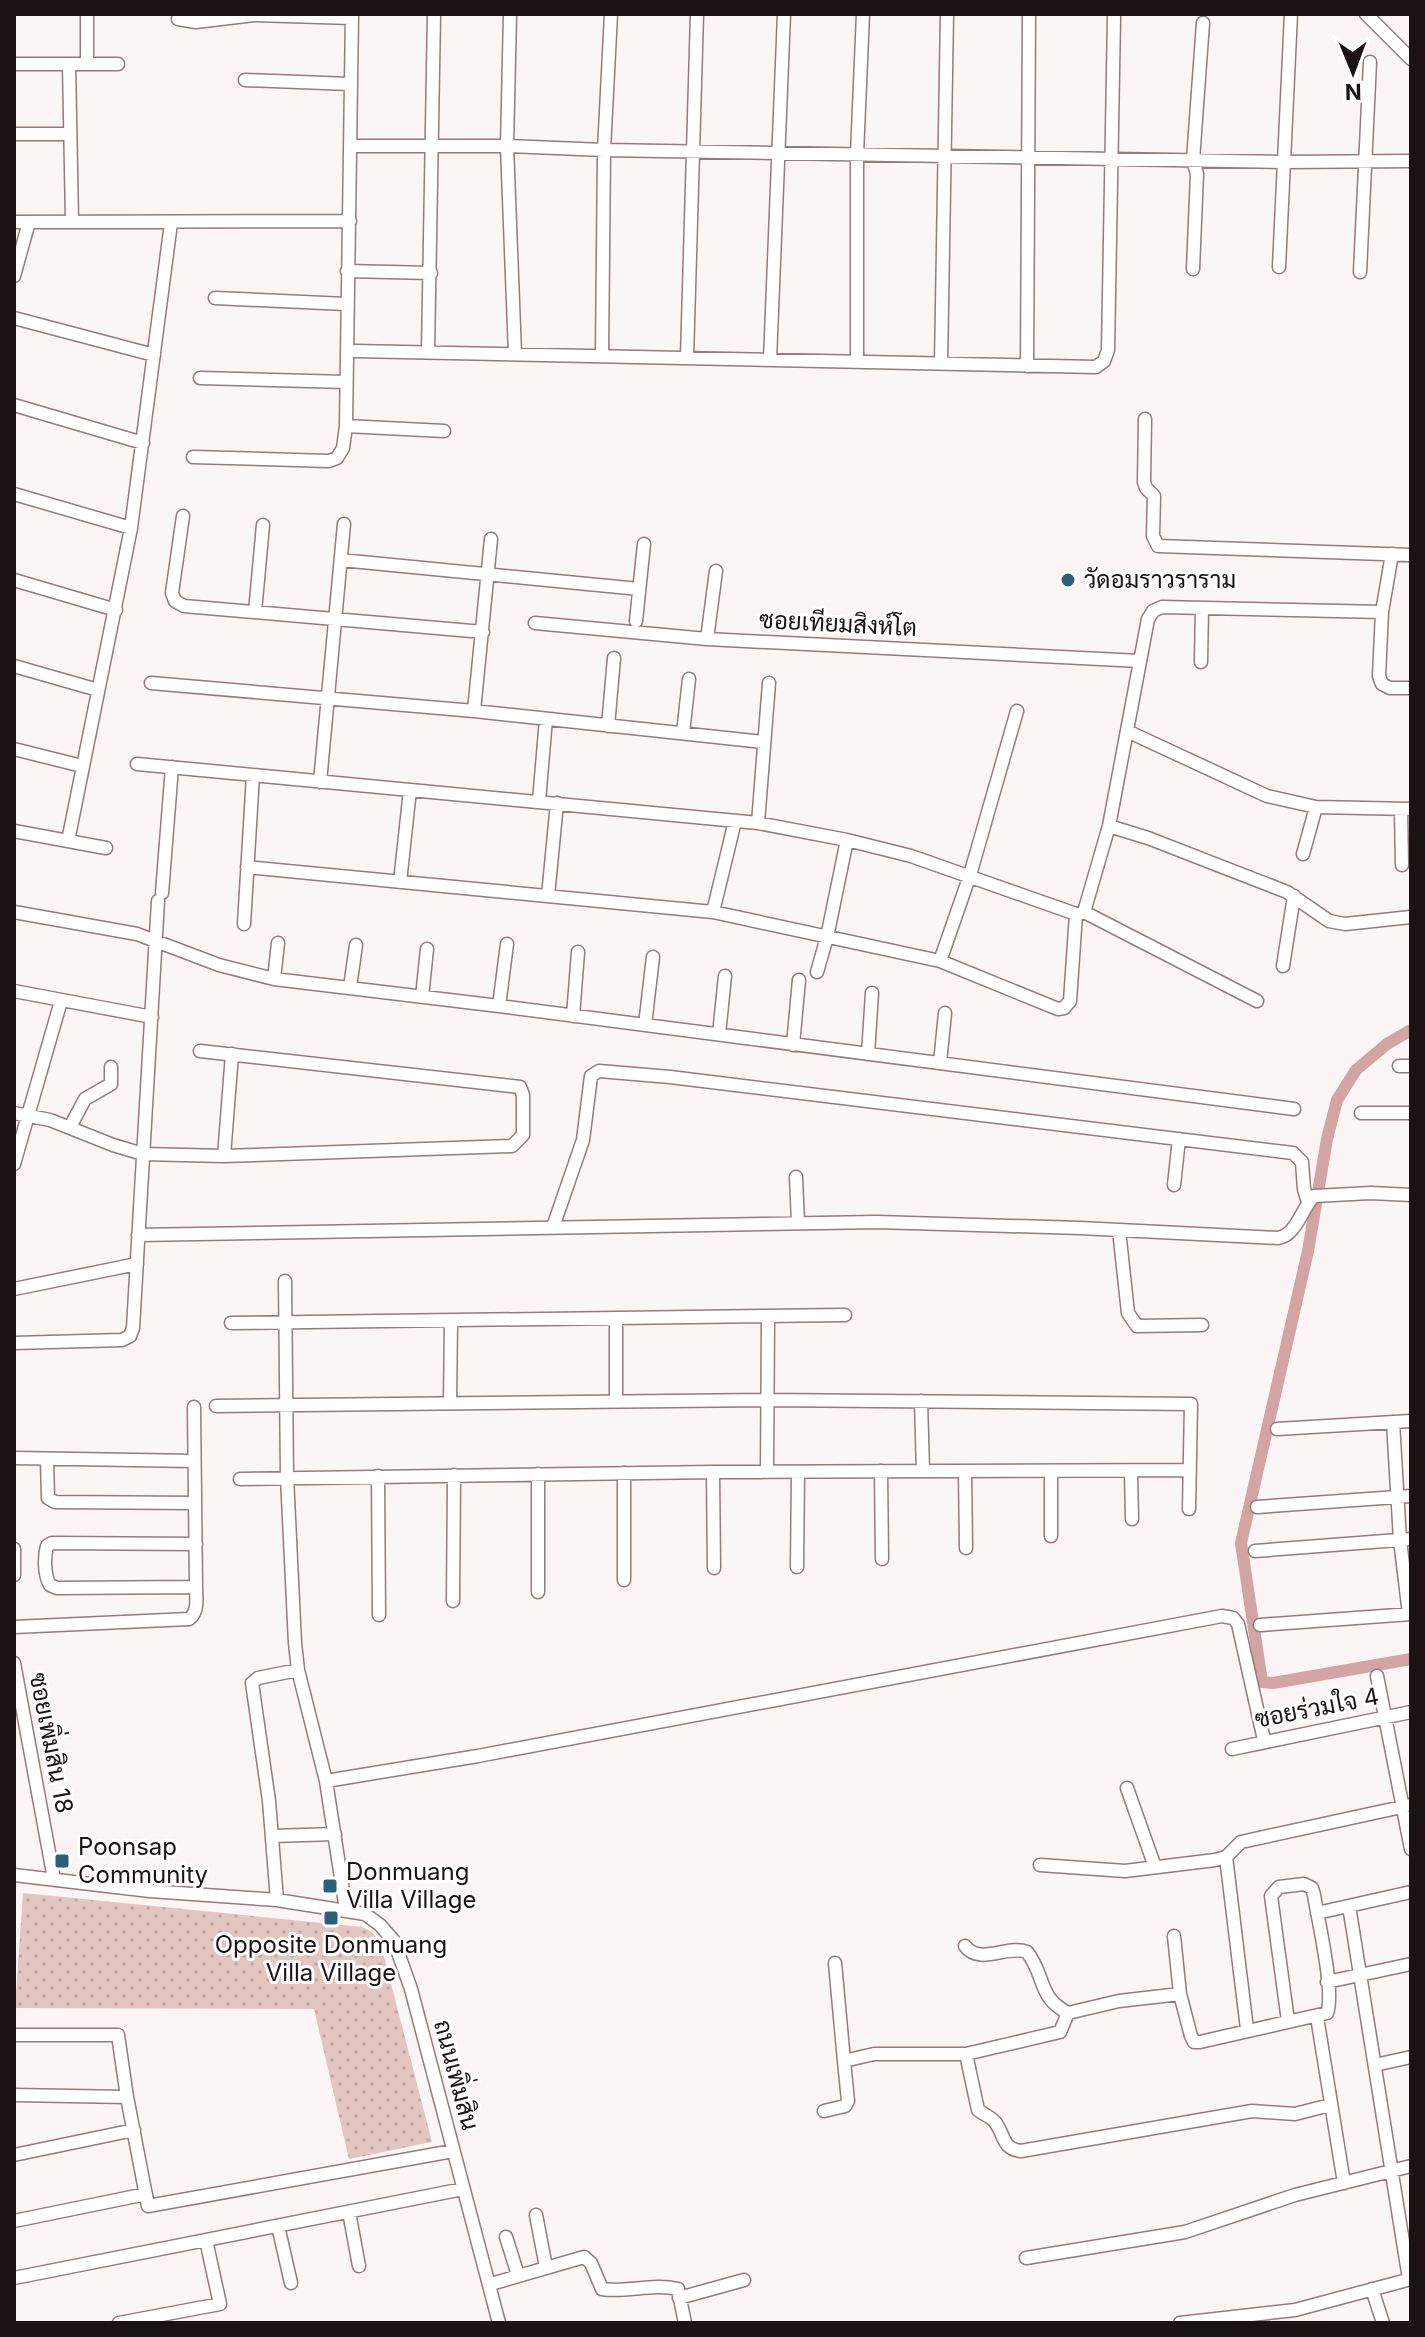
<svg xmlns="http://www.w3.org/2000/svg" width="1425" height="2337" viewBox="0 0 1425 2337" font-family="Inter,Sarabun,sans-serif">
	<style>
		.grass { fill: url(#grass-dots) }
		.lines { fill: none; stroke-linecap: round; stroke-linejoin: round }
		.canal { stroke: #d2a5a2; stroke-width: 12 }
		.minor-casing { stroke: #957b79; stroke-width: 15 }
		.minor { stroke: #fff; stroke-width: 12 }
		.poi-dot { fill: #2a607b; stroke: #fff; stroke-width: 3 }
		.labels { text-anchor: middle; stroke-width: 6; stroke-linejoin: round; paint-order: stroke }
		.poi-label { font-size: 24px; fill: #1b1211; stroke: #fff; text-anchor: start }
		.street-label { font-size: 24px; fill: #1b1211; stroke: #fff }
	</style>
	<defs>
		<pattern id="grass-dots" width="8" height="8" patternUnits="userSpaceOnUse" patternTransform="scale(2)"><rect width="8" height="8" fill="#e3c5c2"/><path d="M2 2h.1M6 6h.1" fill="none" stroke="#c2a8a6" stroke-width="1.8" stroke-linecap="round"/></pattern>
	</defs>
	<rect width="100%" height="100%" fill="#fbf5f5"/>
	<path class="grass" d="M 23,1893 L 362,1927 L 372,1932 L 381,1945 L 432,2142 L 349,2159 L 314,2009 L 15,2008 Z"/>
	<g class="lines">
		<path class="canal" d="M 1411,1030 L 1387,1044 L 1356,1070 L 1337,1100 L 1327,1139 L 1308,1251 L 1241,1543 L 1262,1682 L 1273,1683 L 1411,1659"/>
		<defs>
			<path id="minor" d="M 87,14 L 87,64
				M 510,14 L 507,146 L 515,354
				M 1366,14 L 1411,59
				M 178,19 L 196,22 L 254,15 L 352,18
				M 14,64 L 118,64
				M 69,64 L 72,221
				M 245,80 L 350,84
				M 14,134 L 70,134
				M 351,146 L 507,146 L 604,150 L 1284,162 L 1411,161
				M 14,222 L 350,221
				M 1279,267 L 1291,14
				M 1193,269 L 1197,174 L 1193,160 L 1203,23
				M 347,271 L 431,273
				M 1360,272 L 1370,62
				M 14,276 L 29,222
				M 215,298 L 346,304
				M 14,318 L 154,355
				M 355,351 L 1096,367 L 1104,361 L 1108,350 L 1114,17
				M 428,352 L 434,14
				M 602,356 L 604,150 L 611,14
				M 687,358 L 697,14
				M 770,360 L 784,14
				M 857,362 L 857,154 L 863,14
				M 941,364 L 947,14
				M 1027,366 L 1029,14
				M 200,378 L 346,382
				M 14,405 L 143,443
				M 1145,419 L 1144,482 L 1146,488 L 1154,496 L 1153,536 L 1158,546 L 1411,555
				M 346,426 L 444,431
				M 193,457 L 329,461 L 337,458 L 343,448 L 346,426 L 352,14
				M 14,494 L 131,528
				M 183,516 L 172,593 L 175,601 L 184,606 L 483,632
				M 1392,554 L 1382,612 L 1379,676 L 1382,684 L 1390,688 L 1411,688
				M 341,560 L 639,589
				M 14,580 L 116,610
				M 255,612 L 263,525
				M 636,621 L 644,544
				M 535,623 L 707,639 L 1140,661
				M 707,639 L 716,571
				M 1201,662 L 1202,608
				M 14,666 L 98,690
				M 151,683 L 474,711 L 763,742
				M 474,711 L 491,539
				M 608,726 L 614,658
				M 1127,731 L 1267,796 L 1316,807 L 1411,809
				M 683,733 L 689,679
				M 14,749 L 82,766
				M 137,764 L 758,823 L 847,840 L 911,856 L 1076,914 L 1084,912 L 1257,1001
				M 320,782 L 344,524
				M 539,801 L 546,719
				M 1401,810 L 1402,865
				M 758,823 L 769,683
				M 1109,826 L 1148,838 L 1287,892 L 1329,921 L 1345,924 L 1411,917
				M 14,831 L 106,848
				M 68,841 L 131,528 L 171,223
				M 1303,854 L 1316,807
				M 247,867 L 713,912 L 940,961 L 1058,1009 L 1064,1008 L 1070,1001 L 1076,914
				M 400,882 L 410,790
				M 162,893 L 172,767
				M 548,896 L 557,803
				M 14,912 L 137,934 L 219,965 L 274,979 L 499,1006 L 1294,1109
				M 713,912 L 735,821
				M 1084,912 L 1109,826 L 1148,619 L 1153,611 L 1162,607 L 1382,612
				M 244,924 L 253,775
				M 940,961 L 970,875 L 1017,711
				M 1283,966 L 1294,896
				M 817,972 L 827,937 L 847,840
				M 274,979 L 278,943
				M 350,987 L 356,945
				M 14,991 L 152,1017
				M 422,997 L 427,949
				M 499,1006 L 507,944
				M 573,1016 L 578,952
				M 645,1025 L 653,957
				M 719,1034 L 725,976
				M 793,1045 L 799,980
				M 868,1054 L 872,993
				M 940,1063 L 945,1013
				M 1399,1066 L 1411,1066
				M 14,1113 L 50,1120 L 113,1145 L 143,1154 L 224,1156 L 512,1146 L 523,1135 L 523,1095 L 520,1087 L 200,1051
				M 1361,1113 L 1411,1113
				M 70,1127 L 85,1099 L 111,1084 L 111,1067
				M 224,1156 L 232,1054
				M 14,1164 L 61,1001
				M 796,1177 L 798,1223
				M 1174,1185 L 1179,1139
				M 553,1227 L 583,1140 L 591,1076 L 599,1071 L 670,1077 L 1293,1153 L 1302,1162 L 1304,1189 L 1308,1202
				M 1119,1230 L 1128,1313 L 1137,1326 L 1202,1325
				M 138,1235 L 877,1222 L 1080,1228 L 1278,1238 C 1296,1236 1302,1208 1314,1196 L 1371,1193 L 1411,1195
				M 285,1281 L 287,1477 L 295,1643 L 298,1670 L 326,1781 L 346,1910
				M 14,1289 L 137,1264
				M 231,1323 L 845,1315
				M 14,1343 L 122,1340 L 130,1336 L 133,1328 L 158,901
				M 921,1401 L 923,1471
				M 616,1402 L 616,1319
				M 450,1403 L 451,1321
				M 216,1406 L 767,1400 L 1191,1404 L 1189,1509
				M 1393,1422 L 1400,1540 L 1409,1614
				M 1277,1429 L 1411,1421
				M 14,1458 L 194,1461
				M 47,1459 L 48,1498 L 55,1502 L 195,1503
				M 881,1471 L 882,1559
				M 965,1471 L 966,1548
				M 1051,1471 L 1051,1536
				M 1131,1471 L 1132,1519
				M 713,1472 L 714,1568
				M 767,1472 L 768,1317
				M 378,1476 L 379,1615
				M 240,1479 L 713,1472 L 1190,1470
				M 1257,1507 L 1411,1496
				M 196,1544 L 52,1543 L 47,1546 C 44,1557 44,1575 50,1585 L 57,1588 L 196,1587
				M 14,1549 L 14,1575
				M 1255,1551 L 1411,1539
				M 797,1567 L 798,1472
				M 624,1580 L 624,1473
				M 538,1592 L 538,1474
				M 453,1601 L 454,1475
				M 1260,1625 L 1411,1614
				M 14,1627 L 189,1619 C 199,1612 196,1598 196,1587 L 194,1407
				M 14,1663 L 54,1879
				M 1377,1676 L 1411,1849
				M 1232,1749 L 1411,1712
				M 326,1781 L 478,1756 L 1222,1616 L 1233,1618 L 1238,1624 L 1264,1740
				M 1127,1788 L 1155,1867
				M 273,1836 L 335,1834
				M 1226,1857 L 1247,2029
				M 1040,1865 L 1125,1871 L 1215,1860 L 1226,1857 L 1241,1842 L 1411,1805
				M 14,1875 L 150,1891 L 277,1900 L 365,1914 L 380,1925 L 394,1941 L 411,1989 L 499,2323
				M 277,1900 L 269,1801 L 252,1683 L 258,1678 L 298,1670
				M 1349,1906 L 1409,2279
				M 1317,1913 L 1411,1892
				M 1174,1936 L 1180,1994
				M 965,1946 C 980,1966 1008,1944 1027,1952 C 1046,1976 1037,1997 1068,2013
				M 835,1963 L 844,2061 L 874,2054 L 966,2054 L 1060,2032 L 1068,2013 L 1119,2001 L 1180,1994 L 1191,2036 L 1194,2042 L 1200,2042 L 1327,2013 C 1335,1992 1318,1920 1314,1895 L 1312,1888 L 1304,1884 L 1279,1887 L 1271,1896 L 1288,2021
				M 1327,1982 L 1411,1964
				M 1317,2017 L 1344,2183
				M 14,2035 L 118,2035 L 127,2097
				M 966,2054 L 978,2110 C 983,2114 991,2117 995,2122 C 1005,2135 1002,2149 1021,2151 L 1252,2111 L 1295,2114 L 1330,2105
				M 1375,2065 L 1411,2057
				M 14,2095 L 127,2097 L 148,2206 L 453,2151
				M 824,2111 L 845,2106 L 848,2101 L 844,2061
				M 14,2155 L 134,2130
				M 349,2212 L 359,2266
				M 536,2215 L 546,2267
				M 14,2221 L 146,2194
				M 278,2226 L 291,2283
				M 506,2237 L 518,2275
				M 1026,2258 L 1185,2232 L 1295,2195 L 1411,2166
				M 14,2278 L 463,2189
				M 491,2284 L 584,2257 L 591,2263 L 602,2289 C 626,2293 653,2283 678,2289 L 685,2323
				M 1372,2289 L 1383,2323
				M 679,2298 L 744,2280
				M 119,2323 L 220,2304 L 206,2240
				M 1180,2323 L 1295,2310 L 1411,2279"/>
		</defs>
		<use href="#minor" class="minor-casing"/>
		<use href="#minor" class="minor"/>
	</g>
	<g class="poi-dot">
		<circle cx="1068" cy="580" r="8"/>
		<rect x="54" y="1853" width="16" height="16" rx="4"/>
		<rect x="322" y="1878" width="16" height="16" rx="4"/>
		<rect x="323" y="1910" width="16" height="16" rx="4"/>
	</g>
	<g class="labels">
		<g class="poi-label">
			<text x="1084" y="588">วัดอมราวราราม</text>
			<text x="78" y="1855">Poonsap<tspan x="78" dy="28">Community</tspan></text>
			<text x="346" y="1880">Donmuang<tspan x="346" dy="28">Villa Village</tspan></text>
			<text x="331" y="1953" text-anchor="middle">Opposite Donmuang<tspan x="331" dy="28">Villa Village</tspan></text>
		</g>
		<g class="street-label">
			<text transform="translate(838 624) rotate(3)" y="8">ซอยเทียมสิงห์โต</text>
			<text transform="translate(1317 1708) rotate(-11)" y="8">ซอยร่วมใจ 4</text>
			<text transform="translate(51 1743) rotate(79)" y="8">ซอยเพิ่มสิน 18</text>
			<text transform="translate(456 2075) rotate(75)" y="8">ถนนเพิ่มสิน</text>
		</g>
	</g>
	<rect width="1425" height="2337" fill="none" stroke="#1b1211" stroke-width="32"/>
	<g transform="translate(1353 72) rotate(179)" stroke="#ffffff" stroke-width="6" paint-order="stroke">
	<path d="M0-6L14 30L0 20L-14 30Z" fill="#1b1211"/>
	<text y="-12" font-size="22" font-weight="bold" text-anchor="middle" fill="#1b1211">N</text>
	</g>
</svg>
